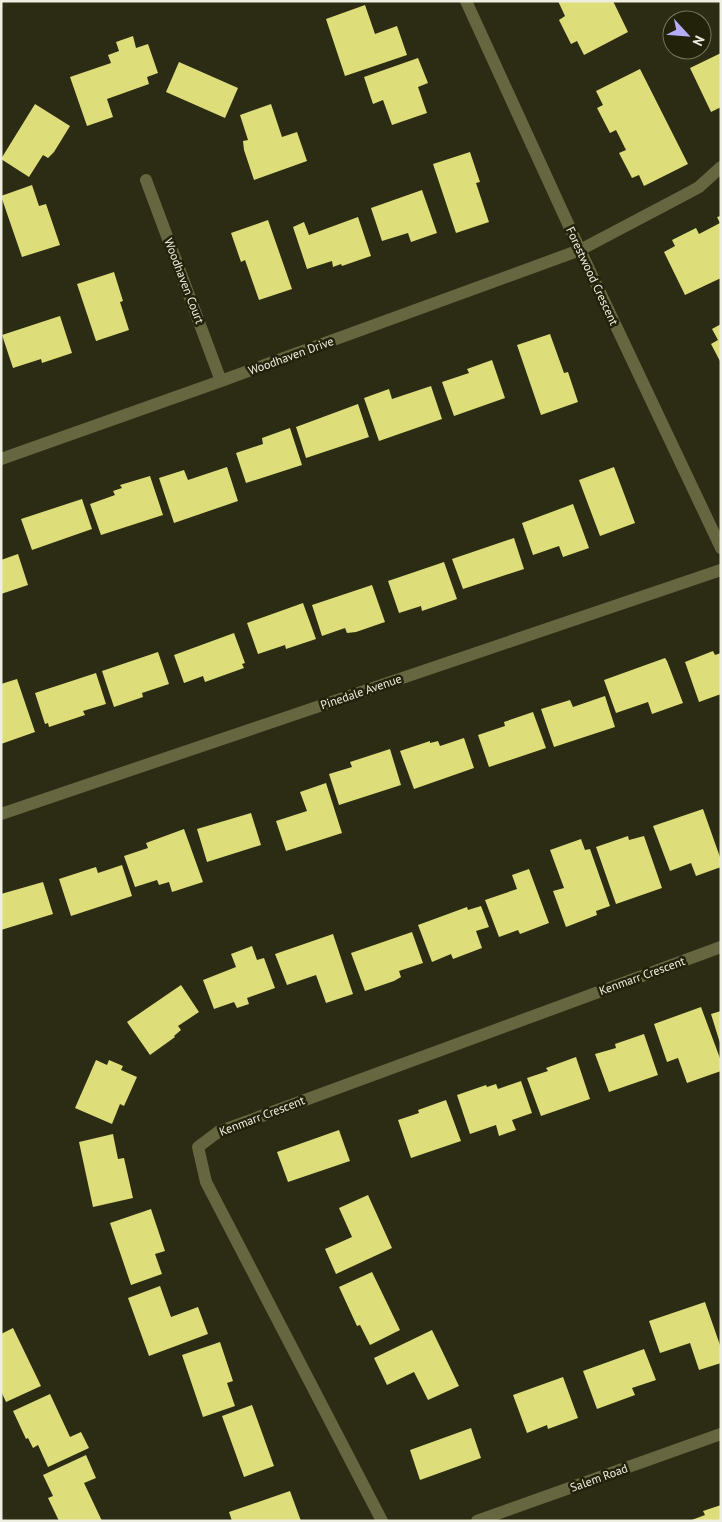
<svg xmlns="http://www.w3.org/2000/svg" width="722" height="1522" viewBox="0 0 722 1522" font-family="'PT Sans',sans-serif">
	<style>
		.building { fill: #ddde7a }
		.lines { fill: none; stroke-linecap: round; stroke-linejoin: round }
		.minor { stroke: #666741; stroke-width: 12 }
		.labels { text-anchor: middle; stroke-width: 5; stroke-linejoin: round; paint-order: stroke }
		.street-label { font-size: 12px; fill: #efefe1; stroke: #22220b }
	</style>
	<rect width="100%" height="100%" fill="#2c2c14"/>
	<path class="building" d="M 558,1 L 613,1 L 628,32 L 584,55 L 577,41 L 571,44 L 559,20 L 565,16 Z
		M 365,5 L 375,34 L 397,26 L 407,55 L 345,76 L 326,19 Z
		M 133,36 L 136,48 L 148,44 L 158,73 L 147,77 L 149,84 L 107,99 L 113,117 L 87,126 L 70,77 L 111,63 L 108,55 L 119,51 L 116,42 Z
		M 721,53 L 721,107 L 711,112 L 690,68 Z
		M 418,58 L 428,83 L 418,87 L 427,113 L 392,125 L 383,100 L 373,104 L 364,77 Z
		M 179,62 L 238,88 L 225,118 L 166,92 Z
		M 640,69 L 688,164 L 644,186 L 639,175 L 632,178 L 619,153 L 626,150 L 616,130 L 610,133 L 597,108 L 603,105 L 596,91 Z
		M 35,104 L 70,126 L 54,152 L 48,158 L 43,155 L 29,177 L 1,159 Z
		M 271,104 L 282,137 L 297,132 L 307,161 L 254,180 L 244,150 L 243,141 L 248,140 L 240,115 Z
		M 470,152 L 480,182 L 476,183 L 489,222 L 456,233 L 433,164 Z
		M 32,185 L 39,206 L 46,204 L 60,245 L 22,257 L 1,196 Z
		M 422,190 L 437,233 L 411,242 L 408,233 L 382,241 L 371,208 Z
		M 721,216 L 721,278 L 685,295 L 664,252 L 675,246 L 672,240 L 696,228 L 699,234 L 720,223 L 717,217 Z
		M 358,217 L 371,256 L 342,266 L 341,264 L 333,267 L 332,261 L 307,269 L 293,227 L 304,222 L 309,235 Z
		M 268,220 L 292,289 L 259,300 L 245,260 L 241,262 L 231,233 Z
		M 114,272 L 123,301 L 120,302 L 129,330 L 96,341 L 77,284 Z
		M 60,316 L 72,353 L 42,363 L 41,359 L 13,368 L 2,335 Z
		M 721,324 L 721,363 L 711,344 L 718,340 L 712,329 Z
		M 550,334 L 564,373 L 568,372 L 578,402 L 541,415 L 517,345 Z
		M 492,360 L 505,398 L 454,416 L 442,382 L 469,373 L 467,369 Z
		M 431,386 L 442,419 L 379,441 L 364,398 L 389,389 L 392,399 Z
		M 358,404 L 369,437 L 306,458 L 296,427 Z
		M 290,428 L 302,465 L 246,483 L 236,453 L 263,444 L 262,438 Z
		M 227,467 L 238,501 L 174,523 L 159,478 L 184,470 L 188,480 Z
		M 614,467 L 635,523 L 600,536 L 579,480 Z
		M 150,476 L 163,515 L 101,535 L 90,504 L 115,495 L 113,491 L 122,488 L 120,485 Z
		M 82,499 L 92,529 L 32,550 L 21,519 Z
		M 573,504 L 589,548 L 563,557 L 559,546 L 533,555 L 522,523 Z
		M 514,538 L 524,569 L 463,589 L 452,559 Z
		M 18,554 L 28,585 L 1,594 L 1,560 Z
		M 444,562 L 457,599 L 422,611 L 421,606 L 399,613 L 388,581 Z
		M 372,585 L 385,622 L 356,632 L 347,633 L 345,628 L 322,636 L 312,605 Z
		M 303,603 L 316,639 L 286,649 L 285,645 L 258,654 L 247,623 Z
		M 234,633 L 245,663 L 242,664 L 244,668 L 205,682 L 203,676 L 184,683 L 174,655 Z
		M 713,651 L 715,655 L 721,653 L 721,694 L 699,702 L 685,662 Z
		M 158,652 L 169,684 L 142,693 L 143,697 L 114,707 L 102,671 Z
		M 665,658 L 667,661 L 683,703 L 652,714 L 648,702 L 616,713 L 604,680 Z
		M 96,673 L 106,704 L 83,711 L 85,715 L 49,727 L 48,723 L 45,724 L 35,693 Z
		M 17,679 L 35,732 L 1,744 L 1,684 Z
		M 605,696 L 615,727 L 554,747 L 541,709 L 570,700 L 573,707 Z
		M 533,712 L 546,748 L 489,767 L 478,735 L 505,726 L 504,722 Z
		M 464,738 L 474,768 L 414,789 L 400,751 L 430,741 L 430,743 L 438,741 L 440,746 Z
		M 390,749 L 401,785 L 339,805 L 329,774 L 352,767 L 350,762 Z
		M 326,783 L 342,833 L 286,851 L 276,821 L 307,811 L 300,792 Z
		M 703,809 L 721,860 L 721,867 L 696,876 L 691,863 L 670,871 L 653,826 Z
		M 251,813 L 261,845 L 207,862 L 197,829 Z
		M 184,829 L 203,882 L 172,892 L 169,882 L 159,885 L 157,880 L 135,887 L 124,856 L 148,848 L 146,843 Z
		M 628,836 L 629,840 L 644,836 L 662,888 L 616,904 L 596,847 Z
		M 581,839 L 585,850 L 590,849 L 610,906 L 596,911 L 597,915 L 566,927 L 553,891 L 564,888 L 550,850 Z
		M 122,865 L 132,896 L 71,916 L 59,879 L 96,867 L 98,873 Z
		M 529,869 L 549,923 L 520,934 L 518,930 L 499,937 L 485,900 L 517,889 L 512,875 Z
		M 43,882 L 53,914 L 1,930 L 1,894 Z
		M 481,906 L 489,927 L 476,931 L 482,948 L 453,959 L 451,954 L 432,962 L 418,925 L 467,907 L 468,910 Z
		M 412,932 L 423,963 L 399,971 L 401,977 L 394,981 L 365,991 L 351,953 Z
		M 333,934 L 353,994 L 326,1003 L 316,975 L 287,985 L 275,954 Z
		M 252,946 L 257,960 L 264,958 L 275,988 L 247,998 L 249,1004 L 237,1008 L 234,1002 L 214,1009 L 203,980 L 236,967 L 231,954 Z
		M 181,985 L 199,1012 L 178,1026 L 181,1030 L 174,1036 L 175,1037 L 150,1055 L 127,1022 Z
		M 701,1007 L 721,1061 L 721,1071 L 687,1083 L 678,1058 L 667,1062 L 654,1024 Z
		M 721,1011 L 721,1043 L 720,1043 L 711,1014 Z
		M 644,1034 L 658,1075 L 609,1092 L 595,1054 L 616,1048 L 615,1044 Z
		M 576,1057 L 590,1099 L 541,1116 L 527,1078 L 548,1071 L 546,1068 Z
		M 96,1060 L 107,1065 L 109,1060 L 123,1066 L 121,1070 L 137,1077 L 124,1106 L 120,1104 L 112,1124 L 75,1108 Z
		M 521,1081 L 532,1113 L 512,1120 L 516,1130 L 499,1136 L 496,1125 L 470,1134 L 457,1095 L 486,1085 L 487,1087 L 496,1084 L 498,1089 Z
		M 446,1100 L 461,1141 L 411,1158 L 398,1120 L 419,1113 L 418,1110 Z
		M 339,1130 L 350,1161 L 288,1182 L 277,1152 Z
		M 113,1134 L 118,1159 L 124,1158 L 133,1198 L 93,1207 L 79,1142 Z
		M 368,1195 L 392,1248 L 336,1274 L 325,1249 L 352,1237 L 339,1208 Z
		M 151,1209 L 165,1251 L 155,1254 L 162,1274 L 131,1285 L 110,1223 Z
		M 372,1272 L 400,1330 L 370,1345 L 360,1325 L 357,1326 L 339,1287 Z
		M 160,1286 L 171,1317 L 198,1307 L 208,1334 L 149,1356 L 128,1298 Z
		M 705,1302 L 721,1348 L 721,1363 L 699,1370 L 690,1343 L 660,1353 L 649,1321 Z
		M 13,1328 L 41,1386 L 6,1402 L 1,1391 L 1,1334 Z
		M 432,1330 L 459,1386 L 428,1400 L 414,1372 L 387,1385 L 374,1358 Z
		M 220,1342 L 233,1381 L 227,1383 L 235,1406 L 203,1417 L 182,1355 Z
		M 644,1349 L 656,1380 L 632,1388 L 635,1395 L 597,1409 L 583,1371 Z
		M 563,1377 L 578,1418 L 548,1429 L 547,1425 L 527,1433 L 513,1395 Z
		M 50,1394 L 70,1437 L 81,1432 L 89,1448 L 48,1467 L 38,1445 L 33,1448 L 28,1438 L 26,1439 L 13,1411 Z
		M 252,1405 L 274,1466 L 244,1477 L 222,1416 Z
		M 471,1428 L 481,1458 L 420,1480 L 410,1450 Z
		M 86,1455 L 96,1478 L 84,1483 L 102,1521 L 59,1521 L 48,1498 L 53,1496 L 43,1475 Z
		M 290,1491 L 301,1521 L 232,1521 L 229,1512 Z
		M 721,1505 L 721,1521 L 689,1521 L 705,1515 L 703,1511 Z"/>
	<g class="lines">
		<path class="minor" d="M 466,1 L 580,250 L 721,548
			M 146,180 L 221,381
			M 1,459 L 221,381 L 580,250 L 690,192 L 699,187 L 721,167
			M 1,814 L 721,570
			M 382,1521 L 206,1182 L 198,1147 L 218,1132 L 721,947
			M 477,1521 L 721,1434"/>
	</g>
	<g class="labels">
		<g class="street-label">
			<text transform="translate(592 276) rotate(65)" y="4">Forestwood Crescent</text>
			<text transform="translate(184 281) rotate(69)" y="4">Woodhaven Court</text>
			<text transform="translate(291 356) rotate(-20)" y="4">Woodhaven Drive</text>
			<text transform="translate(361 692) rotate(-19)" y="4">Pinedale Avenue</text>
			<text transform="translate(642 976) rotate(-20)" y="4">Kenmarr Crescent</text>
			<text transform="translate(262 1116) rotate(-21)" y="4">Kenmarr Crescent</text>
			<text transform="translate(599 1478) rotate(-20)" y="4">Salem Road</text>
		</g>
	</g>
	<rect width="722" height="1522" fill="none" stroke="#efefe1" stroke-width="5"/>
	<g transform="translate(687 35) rotate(116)"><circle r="24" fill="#22220b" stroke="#747461"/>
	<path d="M0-4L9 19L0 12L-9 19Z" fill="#b5acf8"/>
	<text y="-8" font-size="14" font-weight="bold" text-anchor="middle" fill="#efefe1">N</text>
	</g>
</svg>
